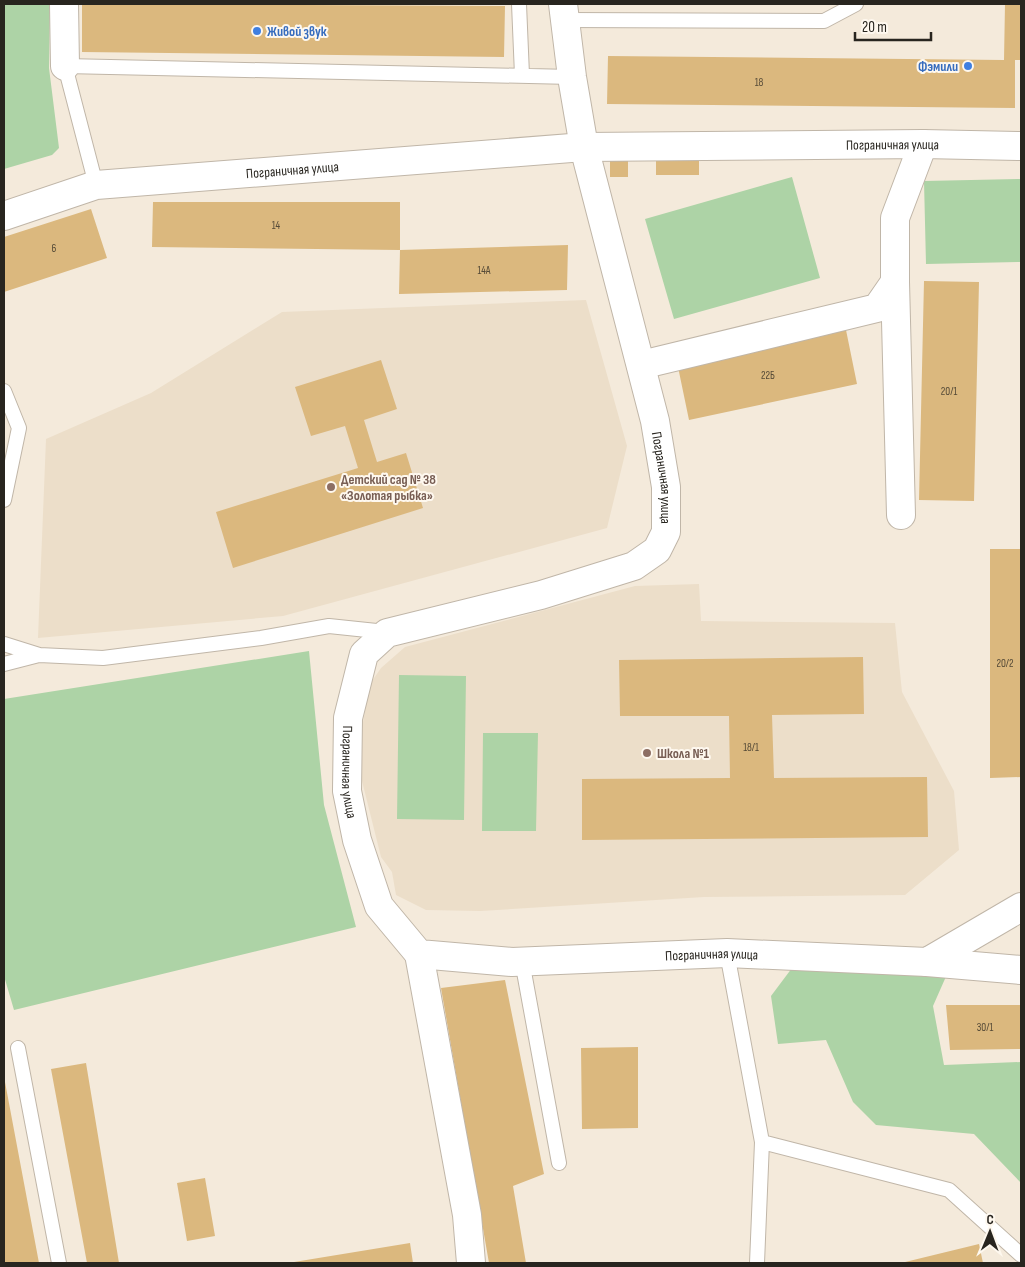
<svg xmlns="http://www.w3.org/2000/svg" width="1025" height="1267" viewBox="0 0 1025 1267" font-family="'Sofia Sans Condensed',sans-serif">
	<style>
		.built { fill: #ecdec9 }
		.green { fill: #add3a6 }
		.building { fill: #dbb87e }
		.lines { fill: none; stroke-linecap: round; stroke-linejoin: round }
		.lane-casing { stroke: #c0b6a8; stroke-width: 16 }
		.street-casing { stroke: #c0b6a8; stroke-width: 30 }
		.lane { stroke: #fff; stroke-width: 14 }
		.street { stroke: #fff; stroke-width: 28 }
		.shop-dot { fill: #3f7fe0; stroke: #fef8ef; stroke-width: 2 }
		.education-dot { fill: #8d6e63; stroke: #fef8ef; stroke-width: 2 }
		.labels { text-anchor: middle; stroke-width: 4; stroke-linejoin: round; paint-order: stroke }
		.number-label { font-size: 11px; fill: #554a37 }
		.shop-label { font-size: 14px; font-weight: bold; fill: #366cbe; stroke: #fef8ef; text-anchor: start }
		.street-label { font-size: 14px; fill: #28251f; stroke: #fef8ef }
		.education-label { font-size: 14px; font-weight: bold; fill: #785e54; stroke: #fef8ef; text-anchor: start }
	</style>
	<rect width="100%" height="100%" fill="#f4eadb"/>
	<path class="built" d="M 586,300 L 627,446 L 607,528 L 283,616 L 38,638 L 46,439 L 151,393 L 282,312 Z
		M 699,584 L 701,621 L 895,623 L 902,692 L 954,791 L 959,850 L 905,895 L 704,897 L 480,911 L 426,910 L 396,895 L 392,872 L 381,857 L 360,773 L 361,733 L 370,684 L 381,668 L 405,647 L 635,586 Z"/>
	<path class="green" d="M 4,4 L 50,4 L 49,68 L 59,148 L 52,155 L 4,169 Z
		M 792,177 L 820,278 L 674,319 L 645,219 Z
		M 1021,179 L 1021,262 L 926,264 L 924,181 Z
		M 309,651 L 324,805 L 356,927 L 14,1010 L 4,976 L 4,699 Z
		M 399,675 L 466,676 L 464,820 L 397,819 Z
		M 483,733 L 538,733 L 536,831 L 482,831 Z
		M 792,968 L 948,972 L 933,1006 L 944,1065 L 1021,1062 L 1021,1183 L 974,1134 L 876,1125 L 853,1102 L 826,1040 L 778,1044 L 771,996 Z"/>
	<path class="building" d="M 82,4 L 505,6 L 504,57 L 82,52 Z
		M 1005,4 L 1021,4 L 1021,60 L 1015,60 L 1015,108 L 607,104 L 608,56 L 1004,60 Z
		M 656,152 L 699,152 L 699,175 L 656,175 Z
		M 610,158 L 628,158 L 628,177 L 610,177 Z
		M 153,202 L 400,202 L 400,250 L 152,247 Z
		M 91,209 L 107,258 L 4,292 L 4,237 Z
		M 568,245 L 567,290 L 399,294 L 400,250 Z
		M 924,281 L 979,282 L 974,501 L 919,500 Z
		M 846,330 L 857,384 L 689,420 L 678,367 Z
		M 381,360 L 397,409 L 364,420 L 377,462 L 406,453 L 423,508 L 233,568 L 216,512 L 358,468 L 345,426 L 311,436 L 295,387 Z
		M 990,549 L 1021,549 L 1021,777 L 990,778 Z
		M 863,657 L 864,714 L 772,715 L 774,778 L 927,777 L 928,837 L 582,840 L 582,779 L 730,778 L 729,716 L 620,716 L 619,660 Z
		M 505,980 L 544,1174 L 513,1186 L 526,1263 L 489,1263 L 441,988 Z
		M 946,1005 L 1021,1005 L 1021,1049 L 950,1050 Z
		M 638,1047 L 638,1128 L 582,1129 L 581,1048 Z
		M 86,1063 L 119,1263 L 87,1263 L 51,1069 Z
		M 4,1082 L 5,1082 L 39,1263 L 4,1263 Z
		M 205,1178 L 215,1236 L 187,1241 L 177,1183 Z
		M 410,1243 L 413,1263 L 294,1263 L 294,1262 Z
		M 979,1244 L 983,1263 L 901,1263 Z"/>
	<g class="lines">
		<defs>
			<path id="lane" d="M 519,4 L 522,75
				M 565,20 L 824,21 L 856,4
				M 96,185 L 65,66 L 572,77
				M 4,391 L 19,428 L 4,500
				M 4,644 L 39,655 L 103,658 L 261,638 L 329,626 L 386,632
				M 4,664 L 39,655
				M 727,953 L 762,1142 L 949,1190 L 1021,1255
				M 522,961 L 559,1163
				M 18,1048 L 59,1263
				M 757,1263 L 762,1142"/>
			<g id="street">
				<path d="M 64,4 L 65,66"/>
				<path id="s1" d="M 563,4 L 572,77 L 584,147 L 655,421 L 666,487 L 666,532 L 657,550 L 634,566 L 541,595 L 387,633 L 364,654 L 348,718 L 347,791 L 357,840 L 379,906 L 419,954 L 512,962 L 727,953 L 927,962 L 1021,907"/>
				<path id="s2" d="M 4,216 L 96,185 L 584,147 L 923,144 L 1021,146"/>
				<path d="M 895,282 L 901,515"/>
				<path d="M 641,365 L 877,308 L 895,282 L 895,218 L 923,144"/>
				<path d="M 419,954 L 467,1215 L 471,1263"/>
				<path d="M 927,962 L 1021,970"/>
			</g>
		</defs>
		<use href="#lane" class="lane-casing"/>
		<use href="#street" class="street-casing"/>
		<use href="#lane" class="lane"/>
		<use href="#street" class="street"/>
	</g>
	<g class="shop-dot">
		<circle cx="257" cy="31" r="5"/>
		<circle cx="968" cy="66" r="5"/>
	</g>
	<g class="education-dot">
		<circle cx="331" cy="487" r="5"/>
		<circle cx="647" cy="753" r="5"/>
	</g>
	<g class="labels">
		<g class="number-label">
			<text x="759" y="86">18</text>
			<text x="276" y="229">14</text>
			<text x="54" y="252">6</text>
			<text x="484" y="274">14А</text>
			<text x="768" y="379">22Б</text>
			<text x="949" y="395">20/1</text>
			<text x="1005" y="667">20/2</text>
			<text x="751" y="751">18/1</text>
			<text x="985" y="1031">30/1</text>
		</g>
		<g class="shop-label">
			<text x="267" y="36">Живой звук</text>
			<text x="958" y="71" text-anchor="end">Фэмили</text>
		</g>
		<g class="street-label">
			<text dy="5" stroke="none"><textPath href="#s2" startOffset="895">Пограничная улица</textPath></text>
			<text dy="5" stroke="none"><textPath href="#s2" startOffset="294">Пограничная улица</textPath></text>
			<text dy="5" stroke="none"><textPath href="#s1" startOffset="485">Пограничная улица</textPath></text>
			<text dy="5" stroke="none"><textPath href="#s1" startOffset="995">Пограничная улица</textPath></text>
			<text dy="5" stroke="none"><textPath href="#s1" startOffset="1489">Пограничная улица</textPath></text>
		</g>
		<g class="education-label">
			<text x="341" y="484">Детский сад № 38<tspan x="341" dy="16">«Золотая рыбка»</tspan></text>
			<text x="657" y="758">Школа №1</text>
		</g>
	</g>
	<rect width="1025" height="1267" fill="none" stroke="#28251f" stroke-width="10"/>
	<g transform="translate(990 1232) rotate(1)" stroke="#fef8ef" stroke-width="4" paint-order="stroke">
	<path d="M0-4L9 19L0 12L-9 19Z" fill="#28251f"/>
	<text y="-8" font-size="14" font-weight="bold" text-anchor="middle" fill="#28251f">С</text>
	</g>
	<path d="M855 32v8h76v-8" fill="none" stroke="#28251f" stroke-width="2.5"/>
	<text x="862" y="32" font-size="15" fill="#28251f" stroke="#fef8ef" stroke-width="4" paint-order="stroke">20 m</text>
</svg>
